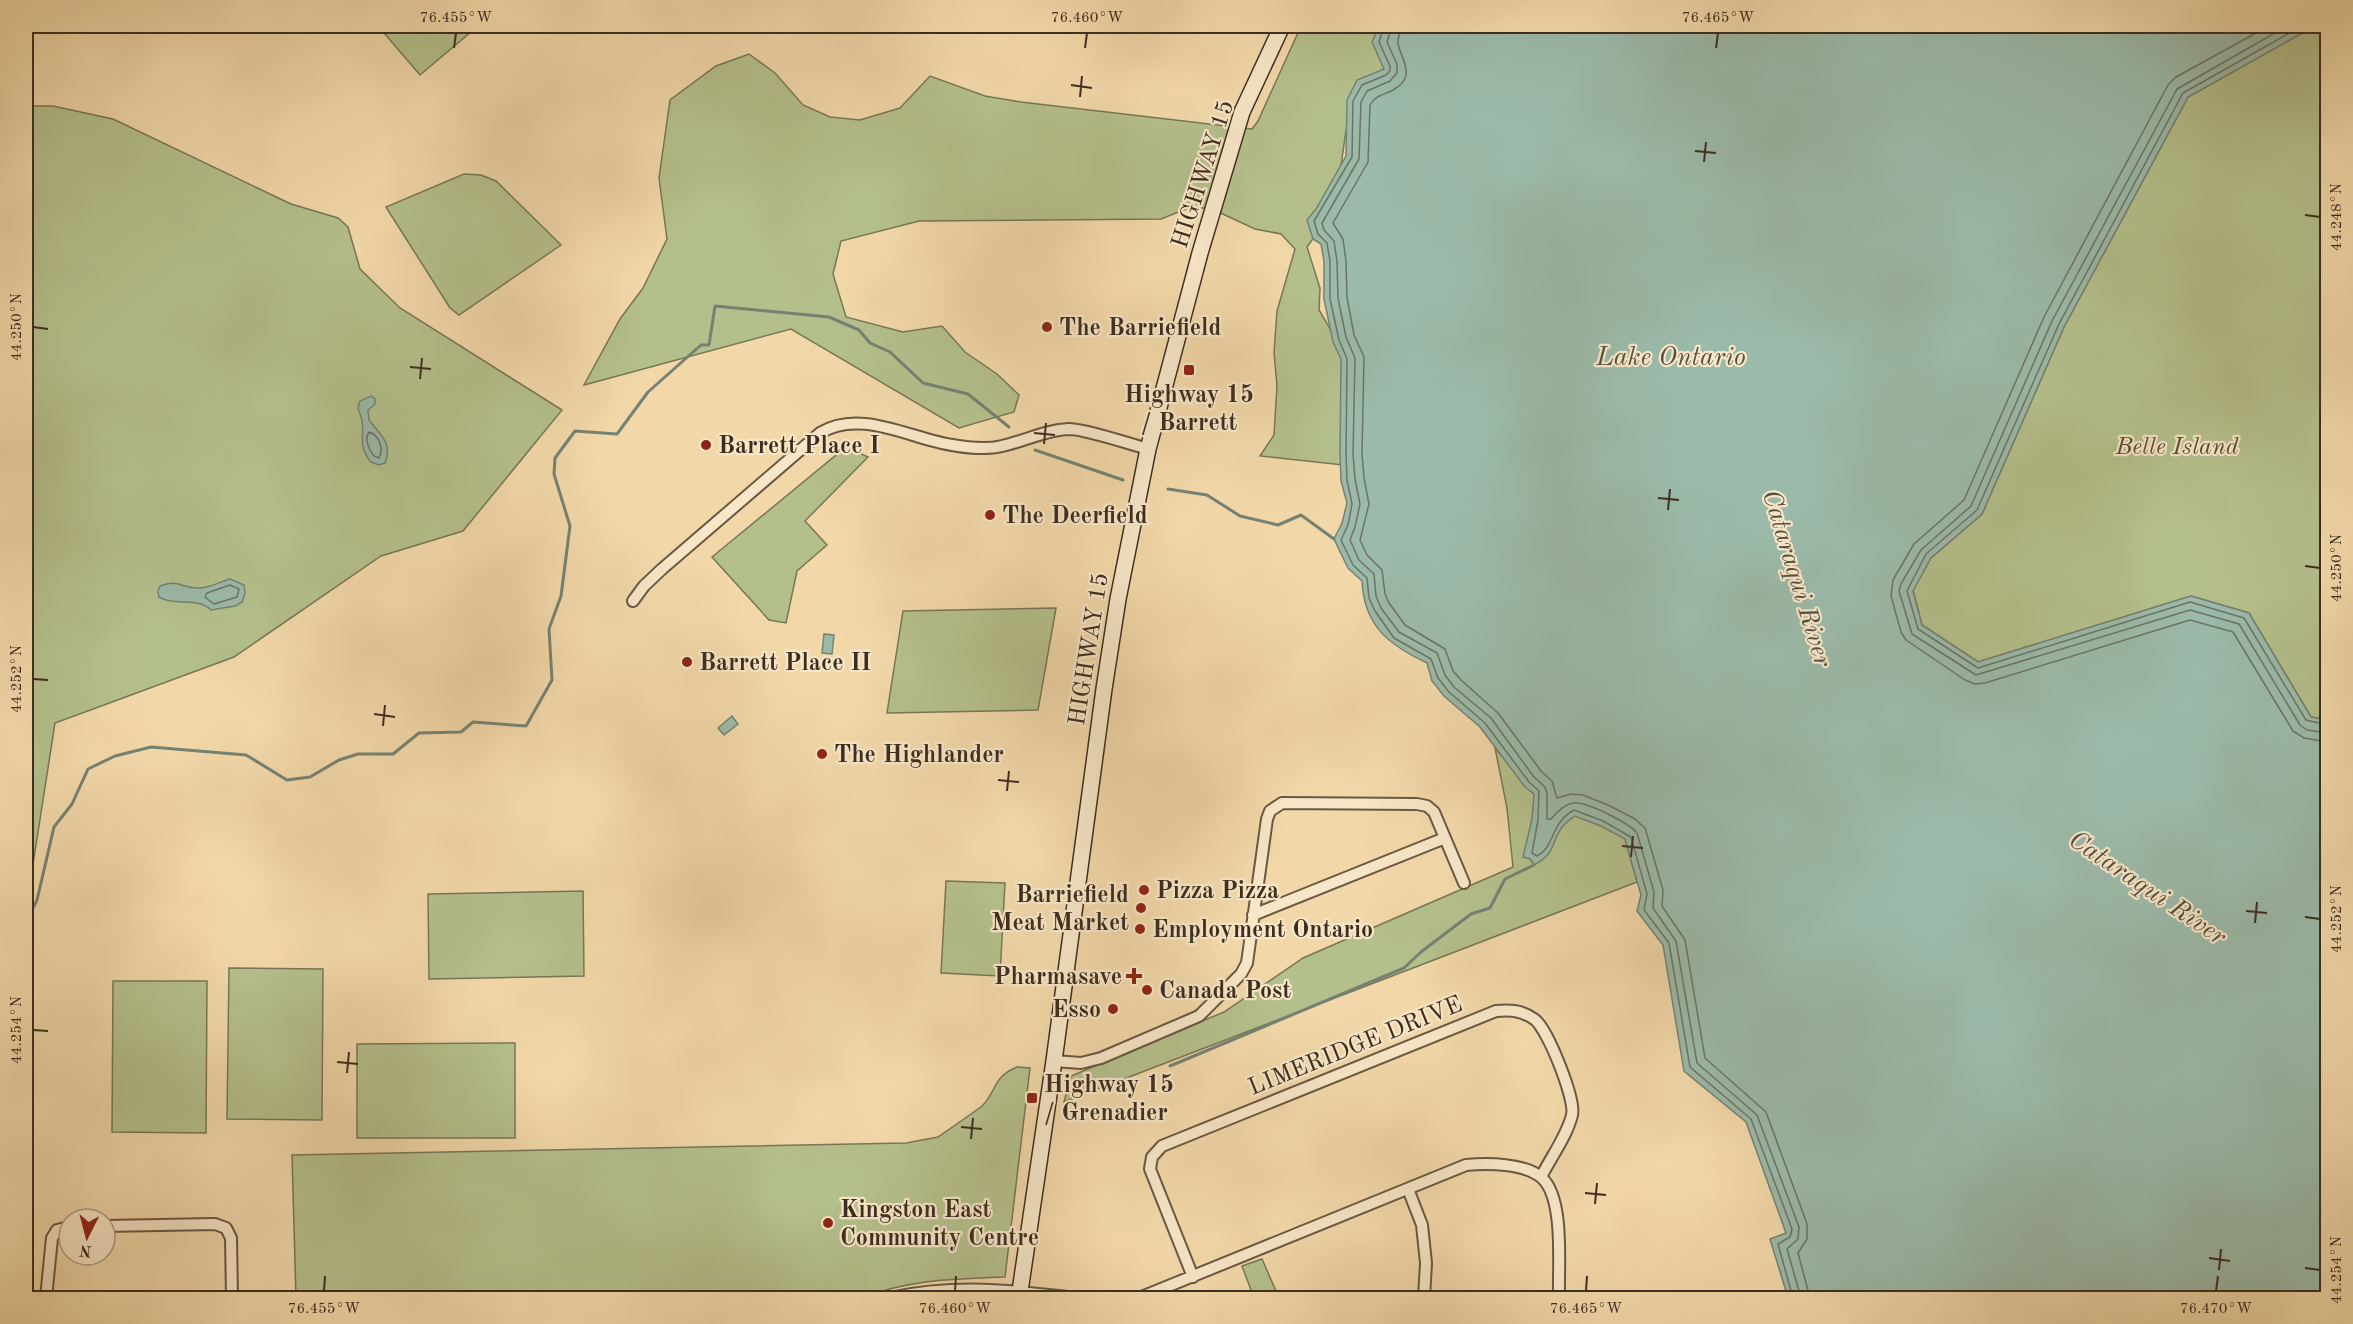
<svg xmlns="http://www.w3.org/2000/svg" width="2353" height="1324" viewBox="0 0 2353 1324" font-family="'Old Standard TT',serif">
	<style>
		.green { fill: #b4c08c; stroke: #787656; stroke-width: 1.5 }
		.water { fill: #9bbaa9; stroke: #758272; stroke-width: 1.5 }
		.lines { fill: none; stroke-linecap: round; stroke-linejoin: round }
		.shore { stroke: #6c7464; stroke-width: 1.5 }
		.stream { stroke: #758272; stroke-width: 3 }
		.street-casing { stroke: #6a5842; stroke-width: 14 }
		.secondary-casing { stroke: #3d2d20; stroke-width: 18 }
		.street { stroke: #f7e6c7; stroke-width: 10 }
		.secondary { stroke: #f7e6c7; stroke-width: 15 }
		.ticks { fill: none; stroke: #3d2d20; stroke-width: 2 }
		.poi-dot { fill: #8f2418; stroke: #f7e6c7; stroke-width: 2 }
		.labels { text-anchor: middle; stroke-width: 4.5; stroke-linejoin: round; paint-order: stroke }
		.street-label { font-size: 24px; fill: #3d2d20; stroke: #f7e6c7 }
		.poi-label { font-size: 24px; font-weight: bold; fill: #3d2d20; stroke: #f7e6c7; text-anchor: start }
		.park-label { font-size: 24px; font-style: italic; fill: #554a36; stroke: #f7e6c7 }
		.water-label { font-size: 26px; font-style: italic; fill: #545042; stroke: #f7e6c7 }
		.neatline { fill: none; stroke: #3d2d20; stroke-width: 2 }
		.ticks-label { font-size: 15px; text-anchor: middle; fill: #3d2d20 }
	</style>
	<rect width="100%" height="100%" fill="#f2d8a9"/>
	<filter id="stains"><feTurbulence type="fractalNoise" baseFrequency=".00333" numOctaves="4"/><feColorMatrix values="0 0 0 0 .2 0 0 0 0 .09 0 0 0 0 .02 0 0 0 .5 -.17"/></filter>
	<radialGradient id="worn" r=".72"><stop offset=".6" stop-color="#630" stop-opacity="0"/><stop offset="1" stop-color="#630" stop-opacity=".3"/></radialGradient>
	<path class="green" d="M 378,26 L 478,26 L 420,75 Z
		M 1301,26 L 1395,26 L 1380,82 L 1348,117 L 1338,186 L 1320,229 L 1307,247 L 1320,288 L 1319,310 L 1338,342 L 1356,391 L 1343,465 L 1260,456 L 1274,435 L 1277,386 L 1274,353 L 1277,311 L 1295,249 L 1281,234 L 1255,229 L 1212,209 L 1191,207 L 1161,219 L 919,221 L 841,241 L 833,274 L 846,317 L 903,332 L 942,326 L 965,352 L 997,374 L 1019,395 L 1014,412 L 959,428 L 791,329 L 584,385 L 620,319 L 643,288 L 667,239 L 659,178 L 670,100 L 716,66 L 749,54 L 775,73 L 803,105 L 830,117 L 860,120 L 900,108 L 930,76 L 985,96 L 1021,102 L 1252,129 L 1258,121 Z
		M 2314,26 L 2327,26 L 2327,720 L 2311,717 L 2249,613 L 2191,596 L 1978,662 L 1922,625 L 1913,590 L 1931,558 L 1982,514 L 2064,327 L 2188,97 Z
		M 26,106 L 53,106 L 113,119 L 291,204 L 338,218 L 348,227 L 360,269 L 400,308 L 562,410 L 463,531 L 381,556 L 234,657 L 55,723 L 26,909 Z
		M 464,174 L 481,175 L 496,181 L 561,245 L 459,315 L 450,308 L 386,207 Z
		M 846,447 L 868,457 L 805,521 L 827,545 L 797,571 L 786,623 L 769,620 L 712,557 Z
		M 1056,608 L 1038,710 L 887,713 L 903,611 Z
		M 1495,748 L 1534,794 L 1597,801 L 1625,839 L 1637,882 L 1064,1102 L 1071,1076 L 1224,1012 L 1303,958 L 1513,867 L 1507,808 Z
		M 946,881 L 1005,883 L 1000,976 L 941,973 Z
		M 583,891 L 584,976 L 429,979 L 428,894 Z
		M 229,968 L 323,969 L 322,1120 L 227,1119 Z
		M 113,981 L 207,981 L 206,1133 L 112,1132 Z
		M 515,1043 L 515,1138 L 357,1138 L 357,1044 Z
		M 1017,1067 L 1030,1068 L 1005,1277 C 956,1279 908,1279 863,1298 L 296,1298 L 292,1155 L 906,1143 L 938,1137 L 981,1107 C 998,1091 991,1078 1017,1067 Z
		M 1262,1259 L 1279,1298 L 1254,1298 L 1242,1266 Z"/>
	<path class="water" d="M 1379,26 L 2315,26 L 2188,97 L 2064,327 L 1982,514 L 1931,558 L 1913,591 L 1922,625 L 1978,662 L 2191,596 L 2249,613 L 2311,717 L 2327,720 L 2327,1298 L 1788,1298 L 1770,1239 L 1786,1233 L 1746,1122 L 1684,1071 L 1663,945 L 1637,911 L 1641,895 L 1625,839 L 1601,826 L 1575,816 C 1571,819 1566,822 1563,826 C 1550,842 1558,852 1534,865 L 1530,859 L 1523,857 L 1532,819 L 1534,794 L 1525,787 L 1480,727 L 1444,696 L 1432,681 L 1427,663 C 1389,645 1364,626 1362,581 L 1348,568 L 1334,539 L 1342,523 L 1347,503 L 1341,481 L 1340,454 L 1341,359 L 1333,342 L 1324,299 L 1324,261 L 1321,244 L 1313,239 L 1307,220 L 1316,209 L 1346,156 L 1347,100 L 1357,80 L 1384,69 L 1372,42 Z
		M 371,396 L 375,399 L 375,404 L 368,410 L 369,420 C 380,435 393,442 385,463 L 379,465 L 371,462 C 357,445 365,438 362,420 C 360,412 356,410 360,401 Z
		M 230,579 L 244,585 L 245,593 L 242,602 L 235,606 L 211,610 C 197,596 175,607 159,597 L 158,591 L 160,586 C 178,579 182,588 197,588 C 208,589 219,582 230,579 Z
		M 824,634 L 834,635 L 832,654 L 822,653 Z
		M 732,716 L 738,724 L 724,735 L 718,728 Z"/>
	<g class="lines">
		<path class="shore" d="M 1384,26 L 1379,42 L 1390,66 L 1390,71 L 1386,75 L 1362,85 L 1353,101 L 1352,157 L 1314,221 L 1318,234 L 1327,243 L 1330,261 L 1330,299 L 1339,340 L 1347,359 L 1346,454 L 1347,480 L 1352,504 L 1348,525 L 1341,540 L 1353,565 L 1367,578 L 1369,598 L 1375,611 L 1394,638 L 1431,659 L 1438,678 L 1449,692 L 1485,723 L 1529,782 L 1539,791 L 1538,820 L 1532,853 L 1537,856 C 1555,847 1550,823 1574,810 L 1603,821 L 1631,837 L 1647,894 L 1644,910 L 1669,943 L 1690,1067 L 1751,1119 L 1792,1229 L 1790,1237 L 1778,1244 L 1793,1298
			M 1392,26 L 1387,42 L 1397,64 L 1397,73 L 1390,81 L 1367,91 L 1361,102 L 1359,159 L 1322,223 L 1324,230 L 1334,241 L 1337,261 L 1338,298 L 1346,337 L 1355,358 L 1353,454 L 1355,479 L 1360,504 L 1355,527 L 1350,540 L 1359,560 L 1374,574 L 1376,596 L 1381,608 L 1399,632 L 1437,653 L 1445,675 L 1454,687 L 1491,718 L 1534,777 L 1545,787 L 1547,794 L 1547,819 L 1551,819 C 1556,813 1565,804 1573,803 C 1586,801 1629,823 1637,833 L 1654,892 L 1653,908 L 1676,941 L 1697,1063 L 1757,1115 L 1799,1227 L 1798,1239 L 1787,1249 L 1801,1298
			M 1401,26 C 1401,32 1397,39 1398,44 C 1402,61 1417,77 1393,90 C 1384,95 1375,95 1370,105 L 1368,162 L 1333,223 L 1343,239 L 1346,261 L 1347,297 L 1354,335 L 1364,357 L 1362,454 L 1364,478 L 1369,504 L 1360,540 L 1367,555 L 1382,570 L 1385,594 L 1389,603 L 1405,625 L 1445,649 L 1453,671 L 1461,680 L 1498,713 L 1541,771 L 1552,781 L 1557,798 L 1571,794 L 1583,795 L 1610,806 L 1635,819 L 1645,828 L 1663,890 L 1662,906 L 1685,940 L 1705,1058 L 1766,1112 L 1807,1224 L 1807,1239 L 1798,1253 L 1810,1298
			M 2269,26 L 2176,77 L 2168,85 L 2044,317 L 1964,500 L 1914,544 L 1893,580 L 1891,596 L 1901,632 L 1906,640 L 1965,680 L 1975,684 L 1985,683 L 2190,620 L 2233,632 L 2293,731 L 2304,738 L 2328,742
			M 2287,26 L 2177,89 L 2052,321 L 1971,506 L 1921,550 L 1901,584 L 1899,591 L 1912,634 L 1976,675 L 2190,610 L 2239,624 L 2300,725 L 2307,730 L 2328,733
			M 2302,26 L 2183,93 L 2059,324 L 1977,510 L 1926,554 L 1907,591 L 1918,629 L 1978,668 L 2190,602 L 2244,618 L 2306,720 L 2328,725
			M 369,432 C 379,435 384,448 379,458 L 374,456 C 369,450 364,439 369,432 Z
			M 230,585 L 239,589 L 237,597 L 214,604 L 205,597 L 207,593 Z"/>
		<path class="stream" d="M 1035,450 L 1123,480
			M 1168,489 L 1207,495 L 1240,516 L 1278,525 L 1301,515 L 1334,539
			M 26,922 L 37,900 L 54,827 L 72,804 L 88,769 L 115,756 L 151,747 L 246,755 L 287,780 L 310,777 L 339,760 L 358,754 L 393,754 L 419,733 L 461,732 L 473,722 L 526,726 L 552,680 L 549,629 L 561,596 L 570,526 L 554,474 L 555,458 L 575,431 L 617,434 L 648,392 L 701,345 L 709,345 L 715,306 L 829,317 L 859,330 L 870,343 L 890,352 L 923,383 L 968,394 L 1009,427
			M 1170,1066 L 1404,968 L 1421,952 L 1471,914 L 1490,908 L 1505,879 L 1534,865"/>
		<defs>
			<path id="street" d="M 633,601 L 644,586 L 662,569 L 820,433 C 860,408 911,439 952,445 C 969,448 986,450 1002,446 C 1025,441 1045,430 1069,429 C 1086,429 1129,444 1148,449
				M 1253,915 L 1445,838
				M 1054,1061 L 1081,1063 L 1101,1058 L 1199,1016 L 1241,974 L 1247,963 L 1267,819 L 1270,811 L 1282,803 L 1417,804 L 1427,806 L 1434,812 L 1464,883
				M 1408,1189 L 1422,1225 L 1426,1263 L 1424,1298
				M 105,1226 L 215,1224 L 226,1228 L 231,1238 L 232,1298
				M 1193,1277 L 1150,1169 L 1152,1157 L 1162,1146 L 1496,1011 C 1511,1010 1521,1010 1534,1019 C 1547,1027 1576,1100 1572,1115 C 1567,1136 1551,1157 1541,1177
				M 46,1298 L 52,1238 L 57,1230 L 69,1227
				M 889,1298 C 956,1284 1010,1290 1076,1298
				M 1139,1298 L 1466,1165 C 1487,1163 1525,1163 1542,1178 C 1565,1199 1558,1268 1559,1298"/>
			<path id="secondary" d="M 1019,1298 L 1054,1061 L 1104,689 L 1118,599 L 1148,449 L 1200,253 L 1242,112 L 1282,26"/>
		</defs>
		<use href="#street" class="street-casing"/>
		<use href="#secondary" class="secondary-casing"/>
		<use href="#street" class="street"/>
		<use href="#secondary" class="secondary"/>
	</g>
	<path class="ticks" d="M 454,48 L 456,33M 1085,48 L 1087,33M 1716,48 L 1718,33M 1071,85 L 1092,88M 1080,97 L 1082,76M 1695,151 L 1716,153M 1704,162 L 1706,142M 2305,215 L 2320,217M 33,327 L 48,329M 410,367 L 431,369M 420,379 L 422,358M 1034,433 L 1055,435M 1044,444 L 1046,423M 1658,498 L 1679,500M 1668,510 L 1670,489M 2305,566 L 2320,568M 33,679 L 48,680M 374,714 L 395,717M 383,726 L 385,705M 998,780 L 1019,782M 1007,791 L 1009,771M 1622,846 L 1643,848M 1631,857 L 1633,836M 2246,911 L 2267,913M 2305,917 L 2320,919M 2255,923 L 2257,902M 33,1030 L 48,1031M 337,1062 L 358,1064M 347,1073 L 349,1052M 961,1127 L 982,1129M 971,1139 L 973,1118M 1585,1193 L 1606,1195M 1595,1204 L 1597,1183M 2209,1258 L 2230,1261M 2305,1268 L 2320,1270M 2219,1270 L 2221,1249M 324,1291 L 325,1276M 955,1291 L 956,1276M 1586,1291 L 1587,1276M 2216,1291 L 2218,1276"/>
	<g class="poi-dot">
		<circle cx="1047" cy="327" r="6"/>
		<rect x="1183" y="364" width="12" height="12" rx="3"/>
		<circle cx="706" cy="445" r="6"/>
		<circle cx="990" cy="515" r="6"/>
		<circle cx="687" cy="662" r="6"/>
		<circle cx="822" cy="754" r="6"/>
		<circle cx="1144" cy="890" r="6"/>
		<circle cx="1141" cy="908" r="6"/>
		<circle cx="1140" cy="929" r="6"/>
		<path d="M1131 967h6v6h6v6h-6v6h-6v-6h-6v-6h6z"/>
		<circle cx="1147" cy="990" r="6"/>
		<circle cx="1113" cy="1009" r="6"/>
		<rect x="1026" y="1092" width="12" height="12" rx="3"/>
		<circle cx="828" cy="1223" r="6"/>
	</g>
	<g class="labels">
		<g class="street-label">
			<text transform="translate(1202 174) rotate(-72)" y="8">HIGHWAY 15</text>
			<text transform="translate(1088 649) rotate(-81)" y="8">HIGHWAY 15</text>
			<text transform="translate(1355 1045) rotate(-22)" y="8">LIMERIDGE DRIVE</text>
		</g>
		<g class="poi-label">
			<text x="1059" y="335">The Barriefield</text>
			<text x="1189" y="402" text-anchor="middle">Highway 15<tspan x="1189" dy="28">/ Barrett</tspan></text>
			<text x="718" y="453">Barrett Place I</text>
			<text x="1002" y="523">The Deerfield</text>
			<text x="699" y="670">Barrett Place II</text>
			<text x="834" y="762">The Highlander</text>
			<text x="1156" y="898">Pizza Pizza</text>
			<text x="1129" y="902" text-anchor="end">Barriefield<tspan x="1129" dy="28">Meat Market</tspan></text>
			<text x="1152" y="937">Employment Ontario</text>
			<text x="1122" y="984" text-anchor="end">Pharmasave</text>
			<text x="1159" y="998">Canada Post</text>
			<text x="1101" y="1017" text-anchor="end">Esso</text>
			<text x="1044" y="1092">Highway 15<tspan x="1044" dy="28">/ Grenadier</tspan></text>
			<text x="840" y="1217">Kingston East<tspan x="840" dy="28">Community Centre</tspan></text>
		</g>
		<g class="park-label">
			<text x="2177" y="454">Belle Island</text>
		</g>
		<g class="water-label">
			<text x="1671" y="365">Lake Ontario</text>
			<text transform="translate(1798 578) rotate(73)" y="9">Cataraqui River</text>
			<text transform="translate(2148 887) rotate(34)" y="9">Cataraqui River</text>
		</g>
	</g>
	<rect width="2353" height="1324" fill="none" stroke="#f2d8a9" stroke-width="66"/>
	<g transform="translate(87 1237) rotate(186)"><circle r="28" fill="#f7e6c7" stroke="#ad9c84" stroke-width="1.5"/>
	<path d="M0-4.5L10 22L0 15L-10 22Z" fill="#8f2418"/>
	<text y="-9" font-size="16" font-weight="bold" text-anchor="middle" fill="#3d2d20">N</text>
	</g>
	<rect x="33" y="33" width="2287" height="1258" class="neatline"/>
	<g class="ticks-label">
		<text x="456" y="22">76.455°W</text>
		<text x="1087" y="22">76.460°W</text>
		<text x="1718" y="22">76.465°W</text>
		<text transform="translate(2336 217) rotate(-90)" y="5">44.248°N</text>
		<text transform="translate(16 327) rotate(-90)" y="5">44.250°N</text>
		<text transform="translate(2336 568) rotate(-90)" y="5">44.250°N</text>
		<text transform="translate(16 679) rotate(-90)" y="5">44.252°N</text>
		<text transform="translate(2336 919) rotate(-90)" y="5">44.252°N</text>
		<text transform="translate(16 1030) rotate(-90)" y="5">44.254°N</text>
		<text transform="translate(2336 1270) rotate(-90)" y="5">44.254°N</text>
		<text x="324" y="1313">76.455°W</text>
		<text x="955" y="1313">76.460°W</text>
		<text x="1586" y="1313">76.465°W</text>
		<text x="2216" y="1313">76.470°W</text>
	</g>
	<rect width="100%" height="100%" filter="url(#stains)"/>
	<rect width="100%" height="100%" fill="url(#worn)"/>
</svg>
